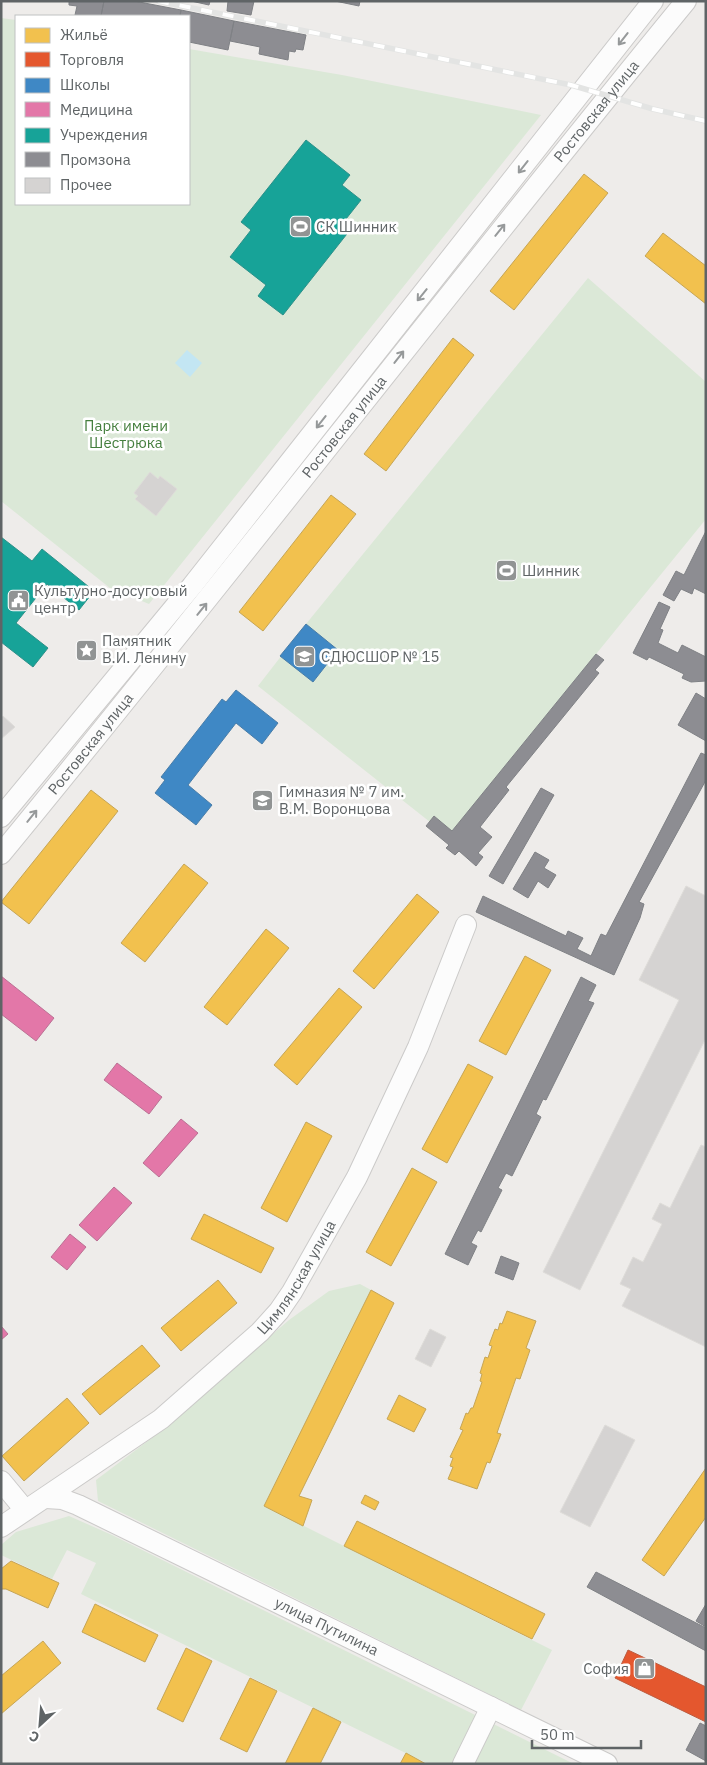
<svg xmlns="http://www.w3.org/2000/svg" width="707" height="1765" viewBox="0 0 707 1765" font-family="'IBM Plex Sans',sans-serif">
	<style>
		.green { fill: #dbe8d7 }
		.water { fill: #c3e6f3 }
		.homes { fill: #f2c14e; stroke: #c6a555 }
		.shops { fill: #e4572e; stroke: #bc5b3f }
		.schools { fill: #3f88c5; stroke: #497da8 }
		.health { fill: #e377a8; stroke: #bb7194 }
		.public { fill: #17a398; stroke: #2d9089 }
		.industry { fill: #8d8d92; stroke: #7f8185 }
		.building { fill: #d5d3d2; stroke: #dedcd9 }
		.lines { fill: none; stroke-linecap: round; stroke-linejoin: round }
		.minor-casing { stroke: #cbcac9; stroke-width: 22 }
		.minor { stroke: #fcfcfc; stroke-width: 20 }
		.rail-casing { stroke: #e3e4e3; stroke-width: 5.5 }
		.rail { stroke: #fff; stroke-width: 4; stroke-dasharray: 11; stroke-linecap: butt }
		.oneway { stroke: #96999a }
		.labels { text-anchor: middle; stroke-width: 5; stroke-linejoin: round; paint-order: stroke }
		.street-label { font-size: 15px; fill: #5f6466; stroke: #fff }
		.poi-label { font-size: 15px; fill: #5f6466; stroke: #fff; text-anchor: start }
		.park-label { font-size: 15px; fill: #457f3e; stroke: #fff }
	</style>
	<rect width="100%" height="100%" fill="#eeecea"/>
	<path class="green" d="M 1,18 L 16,20 L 16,204 L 189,204 L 189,49 L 342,75 L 541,115 L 149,604 L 110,588 L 1,501 Z
		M 588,278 L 706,382 L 706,519 L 452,831 L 434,816 L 430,822 L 258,686 L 306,624 Z
		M 360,1284 L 371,1290 L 264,1506 L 552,1650 L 521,1710 L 98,1501 L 96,1480 L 161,1431 L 289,1320 L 329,1291 Z
		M 69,1516 L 112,1535 L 574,1764 L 428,1764 L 81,1594 L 96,1563 L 67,1550 L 52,1579 L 1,1555 L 1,1545 L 16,1532 Z"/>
	<path class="water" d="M 187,350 L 202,363 L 190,377 L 175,363 Z"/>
	<path class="homes" d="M 584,174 L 608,193 L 514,310 L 490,291 Z
		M 663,233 L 706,266 L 706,304 L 645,256 Z
		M 453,338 L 474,355 L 386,471 L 364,454 Z
		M 331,495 L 356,514 L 263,631 L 239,612 Z
		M 91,790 L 118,811 L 29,924 L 1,902 Z
		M 184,864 L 208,883 L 145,962 L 121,943 Z
		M 417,894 L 439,912 L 374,989 L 353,971 Z
		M 266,929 L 289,948 L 227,1025 L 204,1007 Z
		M 525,956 L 551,970 L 506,1055 L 479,1041 Z
		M 339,988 L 362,1007 L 297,1085 L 274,1065 Z
		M 468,1064 L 493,1077 L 447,1163 L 422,1149 Z
		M 306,1122 L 332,1136 L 287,1222 L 261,1208 Z
		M 412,1168 L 437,1182 L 391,1266 L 366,1252 Z
		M 204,1214 L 274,1248 L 261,1273 L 191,1239 Z
		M 218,1280 L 237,1303 L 181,1351 L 161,1328 Z
		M 371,1290 L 394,1303 L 299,1496 L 312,1500 L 303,1526 L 264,1506 Z
		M 507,1311 L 536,1321 L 526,1348 L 530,1350 L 520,1379 L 516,1378 L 497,1433 L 501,1434 L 490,1463 L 487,1462 L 477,1489 L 448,1479 L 453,1467 L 450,1466 L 453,1458 L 450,1457 L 463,1430 L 460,1429 L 466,1413 L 468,1414 L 471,1408 L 473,1408 L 482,1382 L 480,1381 L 482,1374 L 480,1373 L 485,1357 L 488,1358 L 492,1346 L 489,1345 L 495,1329 L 498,1330 L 500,1323 L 502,1324 Z
		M 142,1345 L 160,1366 L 100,1415 L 82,1394 Z
		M 399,1395 L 426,1409 L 414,1432 L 387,1419 Z
		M 67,1398 L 89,1423 L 24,1481 L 2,1456 Z
		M 706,1468 L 706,1517 L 664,1576 L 642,1560 Z
		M 365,1495 L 379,1502 L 375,1510 L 361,1503 Z
		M 357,1521 L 545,1614 L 532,1639 L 344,1546 Z
		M 11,1561 L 59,1583 L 48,1608 L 6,1589 L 1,1589 L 1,1569 Z
		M 95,1604 L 158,1635 L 145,1662 L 82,1632 Z
		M 43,1641 L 61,1663 L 1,1714 L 1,1676 Z
		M 186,1648 L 212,1661 L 183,1722 L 157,1709 Z
		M 250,1678 L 277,1691 L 247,1752 L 220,1739 Z
		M 313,1708 L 341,1722 L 320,1764 L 285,1764 Z
		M 406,1753 L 426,1764 L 400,1764 Z"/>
	<path class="shops" d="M 628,1650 L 706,1687 L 706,1722 L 615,1678 Z"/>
	<path class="schools" d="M 306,624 L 338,650 L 313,682 L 280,656 Z
		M 236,690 L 278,723 L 262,744 L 236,723 L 188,785 L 212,805 L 196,825 L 155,793 L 165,780 L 161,777 L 222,699 L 226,702 Z"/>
	<path class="health" d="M 1,976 L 54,1018 L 36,1041 L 1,1014 Z
		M 117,1063 L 162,1097 L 149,1114 L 104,1080 Z
		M 181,1119 L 198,1133 L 159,1177 L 143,1163 Z
		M 114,1187 L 132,1203 L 97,1241 L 79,1225 Z
		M 70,1234 L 86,1247 L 67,1270 L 51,1257 Z
		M 1,1326 L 8,1334 L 1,1340 Z"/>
	<path class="public" d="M 306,140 L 350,175 L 342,185 L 361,200 L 346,219 L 354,225 L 283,315 L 258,296 L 266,285 L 230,257 L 251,230 L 241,222 Z
		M 1,537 L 32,561 L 42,549 L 94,591 L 79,610 L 47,584 L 16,623 L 48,648 L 33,667 L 1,642 Z"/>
	<path class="industry" d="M 69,1 L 104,1 L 101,16 L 75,15 L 77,6 L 69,5 Z
		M 104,1 L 134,1 L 181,10 L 180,16 L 101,16 Z
		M 191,1 L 210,1 L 209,5 Z
		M 228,1 L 254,1 L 251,15 L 227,11 Z
		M 335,1 L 360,1 L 359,6 Z
		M 181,10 L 234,21 L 228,50 L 189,42 L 189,16 L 180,16 Z
		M 234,21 L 306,35 L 303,50 L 296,49 L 295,52 L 289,51 L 288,60 L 259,54 L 260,47 L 230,41 Z
		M 706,531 L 706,594 L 694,588 L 692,594 L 681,589 L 674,601 L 663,595 L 676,571 L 684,575 Z
		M 659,602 L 670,607 L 660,629 L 663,630 L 658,643 L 678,653 L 682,645 L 706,657 L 706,681 L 691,682 L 682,678 L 684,674 L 649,657 L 647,660 L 633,653 Z
		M 596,654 L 604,660 L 595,670 L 599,673 L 506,787 L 509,790 L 480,827 L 492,837 L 478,853 L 483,857 L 476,866 L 459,851 L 455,855 L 446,848 L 449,845 L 426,826 L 434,816 L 452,831 Z
		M 696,693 L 706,699 L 706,741 L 678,725 Z
		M 701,753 L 706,755 L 706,780 L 639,902 L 644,904 L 640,918 L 614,975 L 476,912 L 483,896 L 566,936 L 568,931 L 583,938 L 577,949 L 591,956 L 601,934 L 606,936 Z
		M 541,788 L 554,795 L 503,884 L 489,876 Z
		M 535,852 L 549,860 L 544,868 L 556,875 L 548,888 L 538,881 L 528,898 L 513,889 Z
		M 581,977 L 596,985 L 588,1001 L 594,1003 L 546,1100 L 543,1099 L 536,1114 L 541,1117 L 512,1176 L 506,1173 L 498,1188 L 502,1190 L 481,1232 L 478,1230 L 471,1243 L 477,1246 L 468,1265 L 445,1254 Z
		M 501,1256 L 519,1263 L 513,1280 L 495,1273 Z
		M 596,1572 L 706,1628 L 706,1651 L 587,1587 Z
		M 706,1604 L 706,1627 L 696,1621 Z
		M 700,1723 L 706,1726 L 706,1761 L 686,1750 Z"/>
	<path class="building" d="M 150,472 L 158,479 L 160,476 L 177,489 L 156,516 L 135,499 L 138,496 L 134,493 Z
		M 3,716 L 15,727 L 1,739 L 1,718 Z
		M 686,886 L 706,896 L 706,1038 L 580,1290 L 543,1272 L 679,1000 L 639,980 Z
		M 701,1145 L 706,1147 L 706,1347 L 622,1306 L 631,1289 L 620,1284 L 633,1257 L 643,1262 L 662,1224 L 652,1219 L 660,1203 L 670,1208 Z
		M 430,1329 L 446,1337 L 431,1367 L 415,1359 Z
		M 605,1425 L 635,1440 L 590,1527 L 560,1512 Z"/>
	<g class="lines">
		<defs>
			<g id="minor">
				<path d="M 1,817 L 192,586 L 653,1"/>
				<path id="s1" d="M 1,854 C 233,572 455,283 686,1"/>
				<path d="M 1,1481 L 25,1510"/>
				<path id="s2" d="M 46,1498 L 62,1499 L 78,1505 L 607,1764"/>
				<path id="s3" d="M 1,1527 L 161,1419 L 260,1332 L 279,1311 L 292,1292 L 357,1177 L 418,1047 L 466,925"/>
				<path d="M 463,1764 L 491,1707"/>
			</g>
		</defs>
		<use href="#minor" class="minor-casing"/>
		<use href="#minor" class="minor"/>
		<defs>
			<path id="rail" d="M 158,1 L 571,85 L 653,109 L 706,121"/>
		</defs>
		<use href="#rail" class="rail-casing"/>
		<use href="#rail" class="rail"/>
	</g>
	<defs><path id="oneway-shaft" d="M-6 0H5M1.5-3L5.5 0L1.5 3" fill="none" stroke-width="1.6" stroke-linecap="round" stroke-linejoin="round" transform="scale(1.25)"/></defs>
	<g class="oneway">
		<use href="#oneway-shaft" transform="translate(623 39) rotate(128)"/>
		<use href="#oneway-shaft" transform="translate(523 167) rotate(128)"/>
		<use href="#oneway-shaft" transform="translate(500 230) rotate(-51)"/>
		<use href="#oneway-shaft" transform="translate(422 295) rotate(129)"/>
		<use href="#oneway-shaft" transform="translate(399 357) rotate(-52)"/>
		<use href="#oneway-shaft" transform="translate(321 422) rotate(128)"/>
		<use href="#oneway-shaft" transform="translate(202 609) rotate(-51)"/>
		<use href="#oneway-shaft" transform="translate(32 816) rotate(-51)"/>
	</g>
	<defs>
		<symbol id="stadium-square" viewBox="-11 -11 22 22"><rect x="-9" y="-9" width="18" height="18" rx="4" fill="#919494" stroke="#fff"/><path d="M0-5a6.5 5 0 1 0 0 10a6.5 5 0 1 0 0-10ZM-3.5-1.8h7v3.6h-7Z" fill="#fff"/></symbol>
		<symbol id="civic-square" viewBox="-11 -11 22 22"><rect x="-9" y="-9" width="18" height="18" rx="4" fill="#919494" stroke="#fff"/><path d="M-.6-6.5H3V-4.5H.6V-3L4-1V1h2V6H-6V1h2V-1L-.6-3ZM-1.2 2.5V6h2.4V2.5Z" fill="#fff"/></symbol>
		<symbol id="sight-square" viewBox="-11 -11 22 22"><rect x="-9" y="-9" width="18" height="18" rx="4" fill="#919494" stroke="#fff"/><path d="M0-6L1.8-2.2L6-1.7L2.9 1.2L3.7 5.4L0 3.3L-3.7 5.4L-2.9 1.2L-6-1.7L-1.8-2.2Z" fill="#fff"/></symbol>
		<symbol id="school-square" viewBox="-11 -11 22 22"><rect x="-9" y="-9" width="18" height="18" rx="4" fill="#919494" stroke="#fff"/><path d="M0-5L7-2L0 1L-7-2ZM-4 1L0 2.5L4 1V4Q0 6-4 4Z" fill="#fff"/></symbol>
		<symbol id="shop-square" viewBox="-11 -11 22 22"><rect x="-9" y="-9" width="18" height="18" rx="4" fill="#919494" stroke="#fff"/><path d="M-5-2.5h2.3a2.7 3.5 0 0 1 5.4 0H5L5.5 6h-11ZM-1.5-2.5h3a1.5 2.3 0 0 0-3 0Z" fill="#fff"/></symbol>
	</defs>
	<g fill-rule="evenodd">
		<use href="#stadium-square" x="288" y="214" width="25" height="25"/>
		<use href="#stadium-square" x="494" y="558" width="25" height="25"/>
		<use href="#civic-square" x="6" y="588" width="25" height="25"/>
		<use href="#sight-square" x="74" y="638" width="25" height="25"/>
		<use href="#school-square" x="292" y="644" width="25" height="25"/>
		<use href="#school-square" x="250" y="788" width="25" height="25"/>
		<use href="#shop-square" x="632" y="1656" width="25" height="25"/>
	</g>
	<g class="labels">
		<g class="street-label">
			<text dy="5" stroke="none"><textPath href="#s1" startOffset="952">Ростовская улица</textPath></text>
			<text dy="5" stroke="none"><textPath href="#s1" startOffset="548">Ростовская улица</textPath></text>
			<text dy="5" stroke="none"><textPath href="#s1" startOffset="142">Ростовская улица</textPath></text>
			<text dy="5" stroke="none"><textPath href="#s3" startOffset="391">Цимлянская улица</textPath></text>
			<text dy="5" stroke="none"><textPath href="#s2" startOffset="310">улица Путилина</textPath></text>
		</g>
		<g class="poi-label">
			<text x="316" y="232">СК Шинник</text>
			<text x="522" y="576">Шинник</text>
			<text x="34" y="596">Культурно-досуговый<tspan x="34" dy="17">центр</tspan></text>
			<text x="102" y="646">Памятник<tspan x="102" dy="17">В.И. Ленину</tspan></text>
			<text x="321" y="662">СДЮСШОР № 15</text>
			<text x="279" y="797">Гимназия № 7 им.<tspan x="279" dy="17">В.М. Воронцова</tspan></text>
			<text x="629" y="1674" text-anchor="end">София</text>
		</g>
		<g class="park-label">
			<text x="126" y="431">Парк имени<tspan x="126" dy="17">Шестрюка</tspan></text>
		</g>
	</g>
	<rect width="707" height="1765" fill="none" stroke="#5f6466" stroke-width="5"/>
	<rect x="15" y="15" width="175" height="190" fill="#ffffff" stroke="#bfc1c2"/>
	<rect x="25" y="28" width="25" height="15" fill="#f2c14e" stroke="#bfc1c2"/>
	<text x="60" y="40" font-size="15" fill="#5f6466">Жильё</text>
	<rect x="25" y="52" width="25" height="15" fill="#e4572e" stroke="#bfc1c2"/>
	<text x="60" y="65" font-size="15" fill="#5f6466">Торговля</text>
	<rect x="25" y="78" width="25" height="15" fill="#3f88c5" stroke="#bfc1c2"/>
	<text x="60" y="90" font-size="15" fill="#5f6466">Школы</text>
	<rect x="25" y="102" width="25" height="15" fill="#e377a8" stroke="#bfc1c2"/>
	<text x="60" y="115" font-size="15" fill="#5f6466">Медицина</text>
	<rect x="25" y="128" width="25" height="15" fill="#17a398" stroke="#bfc1c2"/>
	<text x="60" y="140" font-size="15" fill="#5f6466">Учреждения</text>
	<rect x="25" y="152" width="25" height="15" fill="#8d8d92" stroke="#bfc1c2"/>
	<text x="60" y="165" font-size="15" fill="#5f6466">Промзона</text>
	<rect x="25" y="178" width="25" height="15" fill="#d5d3d2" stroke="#bfc1c2"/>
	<text x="60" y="190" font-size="15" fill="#5f6466">Прочее</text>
	<g transform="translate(40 1725) rotate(206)" stroke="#ffffff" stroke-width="4" paint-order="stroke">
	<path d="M0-4L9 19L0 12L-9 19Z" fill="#5f6466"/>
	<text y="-8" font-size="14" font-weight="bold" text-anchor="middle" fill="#5f6466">С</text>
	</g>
	<path d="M532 1740v8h109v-8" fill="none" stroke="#5f6466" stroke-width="2.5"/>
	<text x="540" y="1740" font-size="15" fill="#5f6466" stroke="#ffffff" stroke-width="4" paint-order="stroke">50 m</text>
</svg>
